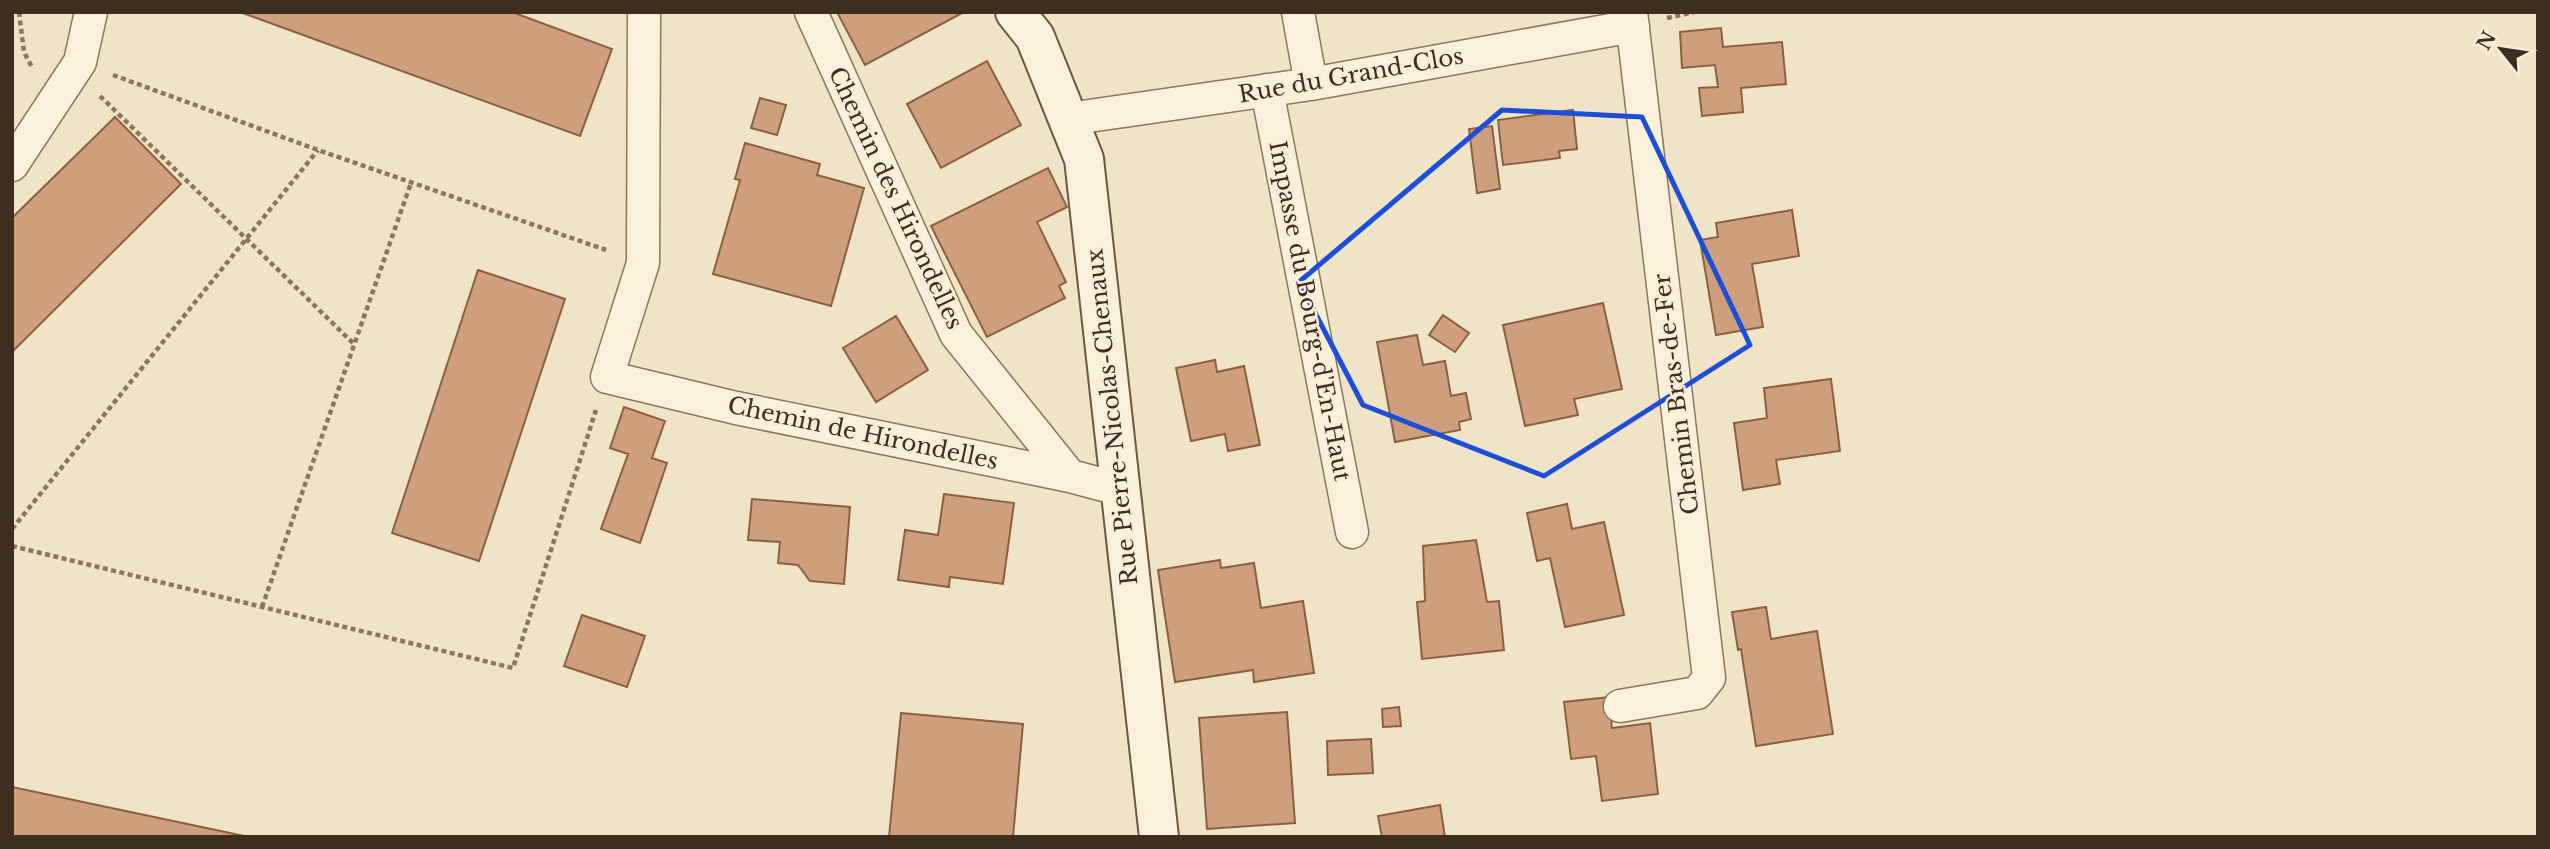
<svg xmlns="http://www.w3.org/2000/svg" width="2550" height="849" viewBox="0 0 2550 849" font-family="'Libre Baskerville',serif">
	<style>
		.building { fill: #cf9f7d; stroke: #8d5f41; stroke-width: 2 }
		.lines { fill: none; stroke-linecap: round; stroke-linejoin: round }
		.street-casing { stroke: #8d765c; stroke-width: 35 }
		.secondary-casing { stroke: #6f573f; stroke-width: 42 }
		.path { stroke: #8d765c; stroke-width: 4.5; stroke-dasharray: 5 3.5; stroke-linecap: butt }
		.street { stroke: #faf1dc; stroke-width: 32 }
		.secondary { stroke: #faf1dc; stroke-width: 38 }
		.marked { fill: none; stroke: #1d4ed8; stroke-width: 5; stroke-linejoin: round }
		.labels { text-anchor: middle; stroke-width: 5; stroke-linejoin: round; paint-order: stroke }
		.street-label { font-size: 23px; fill: #3d2e20; stroke: #f7eed8 }
	</style>
	<rect width="100%" height="100%" fill="#f0e4c8"/>
	<path class="building" d="M 240,12 L 512,12 L 612,49 L 580,136 Z
		M 837,12 L 964,12 L 865,65 Z
		M 1721,28 L 1723,47 L 1782,42 L 1786,84 L 1741,88 L 1743,112 L 1702,116 L 1699,88 L 1718,87 L 1715,65 L 1682,68 L 1680,32 Z
		M 987,61 L 1021,125 L 941,168 L 907,104 Z
		M 760,98 L 786,105 L 777,135 L 751,128 Z
		M 1573,110 L 1577,149 L 1559,151 L 1560,158 L 1503,165 L 1498,120 Z
		M 115,117 L 181,184 L 12,352 L 12,218 Z
		M 1492,126 L 1500,189 L 1477,193 L 1469,129 Z
		M 745,143 L 820,164 L 817,175 L 864,188 L 831,306 L 713,274 L 740,180 L 735,179 Z
		M 1048,168 L 1067,207 L 1037,222 L 1066,282 L 1059,286 L 1065,298 L 987,337 L 931,226 Z
		M 1792,210 L 1799,256 L 1752,264 L 1763,327 L 1716,335 L 1700,240 L 1718,237 L 1716,223 Z
		M 478,270 L 565,299 L 479,561 L 392,533 Z
		M 1603,303 L 1622,389 L 1574,399 L 1578,415 L 1525,426 L 1503,325 Z
		M 1443,315 L 1469,333 L 1455,352 L 1429,335 Z
		M 896,316 L 928,370 L 876,402 L 843,348 Z
		M 1417,335 L 1423,365 L 1445,361 L 1451,396 L 1466,393 L 1471,419 L 1459,422 L 1460,430 L 1395,442 L 1377,342 Z
		M 1215,360 L 1217,372 L 1244,366 L 1260,445 L 1228,451 L 1225,434 L 1191,441 L 1176,368 Z
		M 1831,379 L 1840,451 L 1776,460 L 1780,484 L 1743,490 L 1734,423 L 1767,418 L 1764,388 Z
		M 624,407 L 665,421 L 652,458 L 667,463 L 640,543 L 601,529 L 628,454 L 610,448 Z
		M 944,494 L 1014,503 L 1003,584 L 950,577 L 949,587 L 898,580 L 905,530 L 938,535 Z
		M 752,499 L 850,507 L 844,584 L 810,581 L 798,565 L 778,563 L 780,542 L 748,540 Z
		M 1567,504 L 1572,529 L 1604,522 L 1624,615 L 1565,627 L 1550,558 L 1537,561 L 1527,513 Z
		M 1476,540 L 1487,602 L 1499,601 L 1504,650 L 1422,659 L 1417,602 L 1425,601 L 1423,546 Z
		M 1220,560 L 1221,568 L 1254,563 L 1261,608 L 1303,601 L 1314,673 L 1254,682 L 1253,670 L 1175,682 L 1158,570 Z
		M 1766,607 L 1771,639 L 1817,631 L 1833,734 L 1756,746 L 1741,649 L 1738,650 L 1732,612 Z
		M 582,615 L 645,636 L 627,687 L 564,666 Z
		M 1609,697 L 1612,728 L 1650,723 L 1658,794 L 1602,801 L 1596,756 L 1571,759 L 1564,702 Z
		M 1399,707 L 1401,726 L 1383,727 L 1382,709 Z
		M 1287,712 L 1295,823 L 1207,829 L 1199,718 Z
		M 901,713 L 1023,724 L 1013,837 L 889,837 Z
		M 1371,739 L 1373,773 L 1328,775 L 1327,741 Z
		M 12,787 L 249,837 L 12,837 Z
		M 1440,805 L 1445,837 L 1382,837 L 1378,816 Z"/>
	<g class="lines">
		<defs>
			<path id="street" d="M 644,12 L 643,263 L 607,377 L 736,408 L 1070,476 L 1119,489
				M 811,12 L 956,334 L 1070,476
				M 1298,12 L 1311,84
				M 1267,90 L 1352,532
				M 1068,119 L 1311,84 L 1633,26
				M 12,165 L 80,62 L 91,12
				M 1620,706 L 1697,693 L 1709,678 L 1631,12"/>
			<path id="secondary" d="M 1015,12 L 1035,37 L 1084,159 L 1159,837"/>
		</defs>
		<use href="#street" class="street-casing"/>
		<use href="#secondary" class="secondary-casing"/>
		<path class="path" d="M 19,12 L 24,52 L 33,69
			M 1667,18 L 1694,12
			M 113,75 L 318,150 L 606,250
			M 100,96 L 355,345
			M 12,529 L 318,150
			M 12,546 L 513,668 L 596,410
			M 262,607 L 411,183"/>
		<use href="#street" class="street"/>
		<use href="#secondary" class="secondary"/>
	</g>
	<path class="marked" d="M 1502,110 L 1642,117 L 1750,345 L 1544,476 L 1363,405 L 1299,282 Z"/>
	<g class="labels">
		<g class="street-label">
			<text transform="translate(1351 75) rotate(-10)" y="8">Rue du Grand-Clos</text>
			<text transform="translate(896 198) rotate(65)" y="8">Chemin des Hirondelles</text>
			<text transform="translate(1310 311) rotate(79)" y="8">Impasse du Bourg-d'En-Haut</text>
			<text transform="translate(1676 394) rotate(-97)" y="8">Chemin Bras-de-Fer</text>
			<text transform="translate(1112 417) rotate(-96)" y="8">Rue Pierre-Nicolas-Chenaux</text>
			<text transform="translate(863 433) rotate(12)" y="8">Chemin de Hirondelles</text>
		</g>
	</g>
	<rect width="2550" height="849" fill="none" stroke="#3d2e20" stroke-width="28"/>
	<g transform="translate(2501 49) rotate(300)" stroke="#f7eed8" stroke-width="5" paint-order="stroke">
	<path d="M0-5L12 26L0 18L-12 26Z" fill="#3d2e20"/>
	<text y="-10" font-size="19" font-weight="bold" text-anchor="middle" fill="#3d2e20">N</text>
	</g>
</svg>
